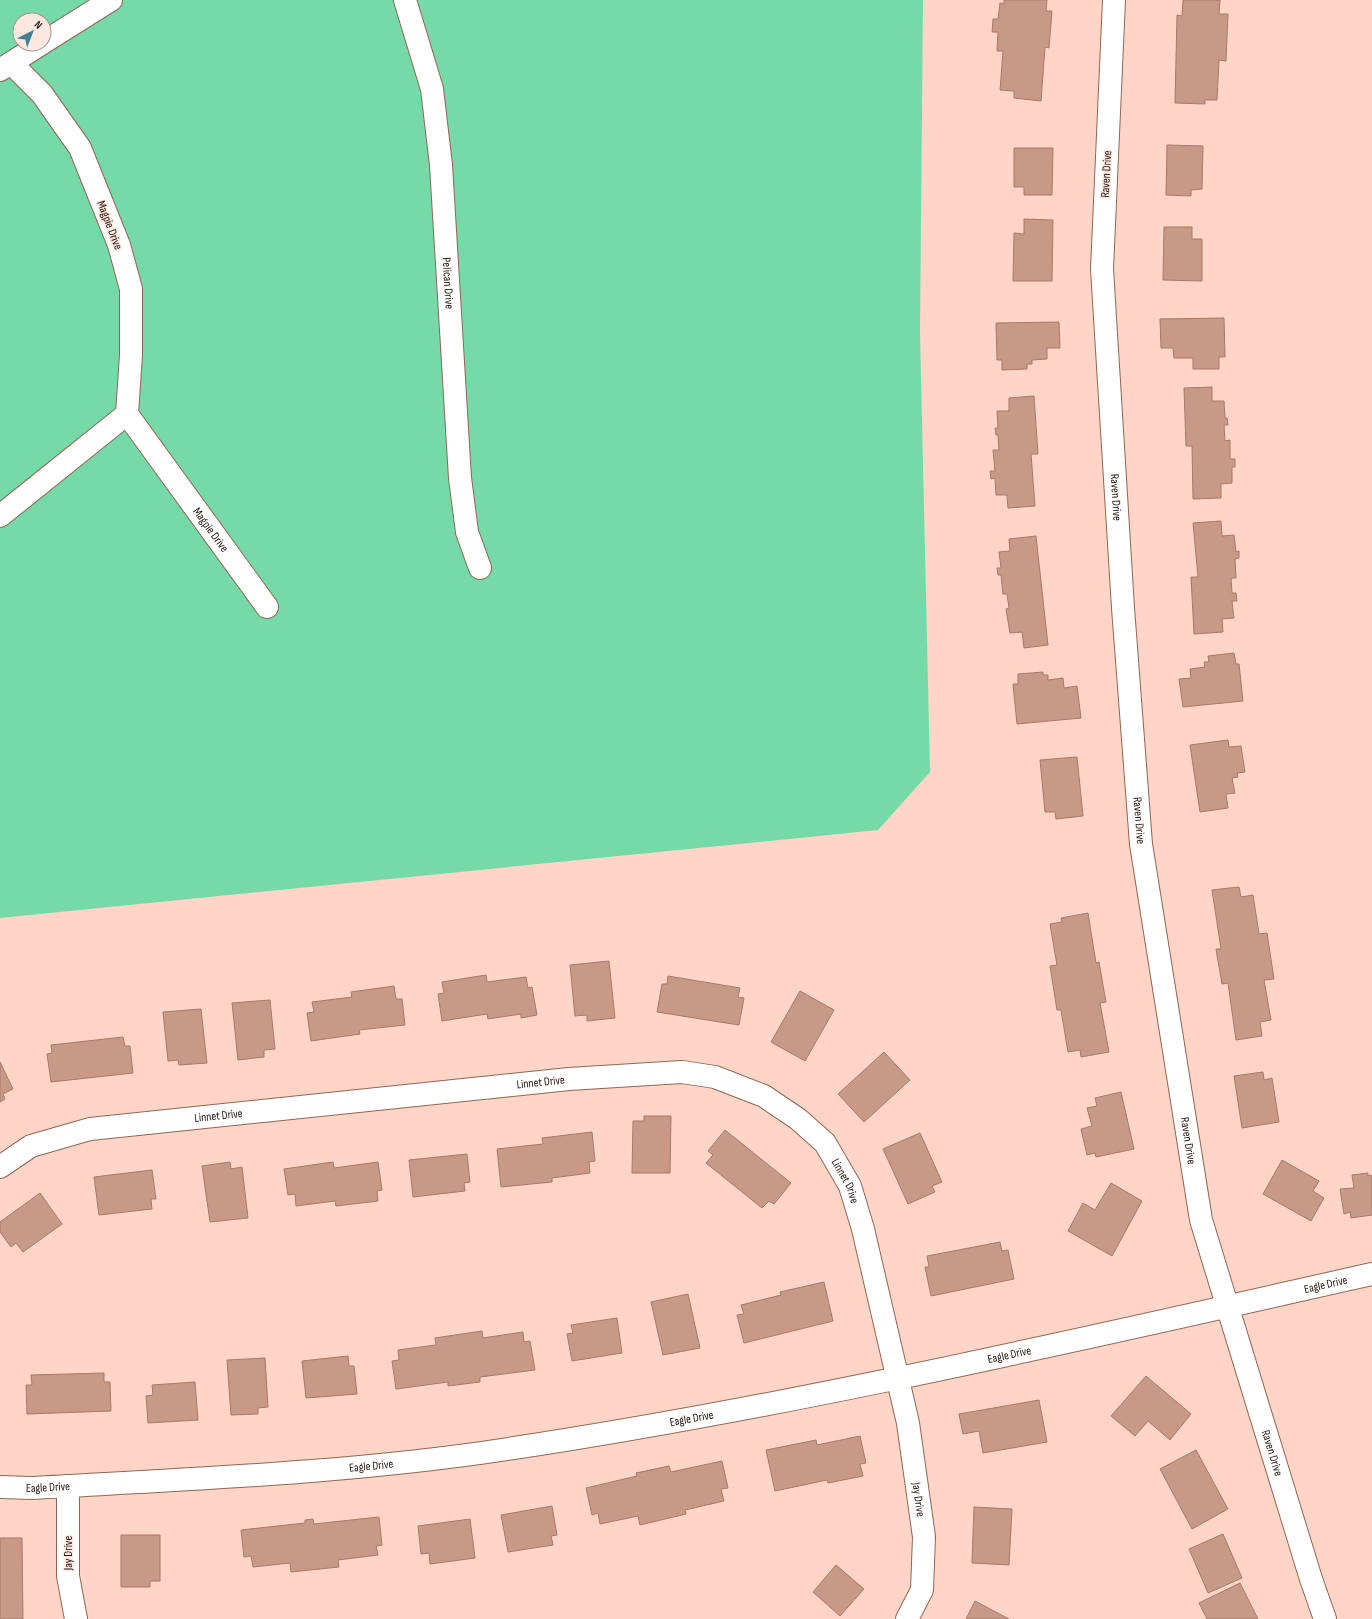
<svg xmlns="http://www.w3.org/2000/svg" width="1372" height="1619" viewBox="0 0 1372 1619" font-family="'Sofia Sans Condensed',sans-serif">
	<style>
		.green { fill: #75daa8; fill-rule: evenodd }
		.building { fill: #c99988; stroke: #a77969 }
		.lines { fill: none; stroke-linecap: round; stroke-linejoin: round }
		.street-casing { stroke: #916555; stroke-width: 24 }
		.street { stroke: #fff; stroke-width: 22 }
		.labels { text-anchor: middle; stroke-width: 3; stroke-linejoin: round; paint-order: stroke }
		.street-label { font-size: 12px; fill: #24130d; stroke: #fde8e0 }
	</style>
	<rect width="100%" height="100%" fill="#fed5c7"/>
	<path class="green" d="M 0,0 L 923,0 L 920,333 L 930,772 L 878,830 L 0,918 ZM 20,20 L 44,20 L 44,44 L 20,44 Z"/>
	<path class="building" d="M 1004,0 L 1047,0 L 1046,11 L 1052,11 L 1049,48 L 1045,47 L 1041,101 L 1014,98 L 1014,91 L 1000,90 L 1003,51 L 997,51 L 998,32 L 992,32 L 993,19 L 998,19 L 1000,3 L 1004,4 Z
		M 1183,0 L 1220,0 L 1219,14 L 1228,14 L 1226,61 L 1219,60 L 1217,100 L 1205,100 L 1205,104 L 1175,103 L 1177,15 L 1182,16 Z
		M 1167,145 L 1203,146 L 1202,189 L 1191,190 L 1191,196 L 1166,195 Z
		M 1014,148 L 1053,148 L 1052,195 L 1024,195 L 1024,187 L 1014,187 Z
		M 1024,219 L 1053,220 L 1052,281 L 1013,281 L 1014,233 L 1024,234 Z
		M 1164,227 L 1192,227 L 1192,239 L 1202,239 L 1202,281 L 1163,280 Z
		M 1224,318 L 1225,357 L 1219,357 L 1219,369 L 1193,369 L 1193,358 L 1174,358 L 1173,348 L 1161,348 L 1160,319 Z
		M 1059,322 L 1060,348 L 1047,348 L 1047,359 L 1032,360 L 1032,364 L 1027,364 L 1027,369 L 1002,370 L 1002,360 L 997,360 L 996,323 Z
		M 1212,387 L 1212,401 L 1224,401 L 1225,418 L 1227,418 L 1228,425 L 1224,425 L 1225,441 L 1230,440 L 1230,459 L 1235,459 L 1235,467 L 1232,467 L 1232,483 L 1221,484 L 1221,498 L 1193,499 L 1192,446 L 1186,446 L 1184,388 Z
		M 1034,396 L 1038,454 L 1031,454 L 1035,506 L 1008,508 L 1007,495 L 996,495 L 995,478 L 991,479 L 990,471 L 995,471 L 993,450 L 999,450 L 998,435 L 996,435 L 995,428 L 998,428 L 997,411 L 1009,411 L 1009,398 Z
		M 1221,521 L 1222,536 L 1234,535 L 1236,552 L 1239,551 L 1239,558 L 1235,559 L 1236,578 L 1231,578 L 1232,593 L 1236,593 L 1237,601 L 1232,601 L 1234,618 L 1222,619 L 1223,632 L 1194,634 L 1191,577 L 1198,577 L 1193,523 Z
		M 1036,536 L 1048,645 L 1024,648 L 1022,632 L 1010,633 L 1006,609 L 1009,608 L 1007,594 L 1003,594 L 1001,575 L 998,575 L 997,568 L 1001,568 L 999,552 L 1010,551 L 1009,539 Z
		M 1234,653 L 1236,664 L 1239,664 L 1243,701 L 1183,707 L 1179,679 L 1191,678 L 1190,669 L 1205,667 L 1204,662 L 1209,662 L 1208,656 Z
		M 1043,672 L 1043,675 L 1048,675 L 1048,680 L 1063,678 L 1064,688 L 1077,686 L 1081,718 L 1017,724 L 1013,684 L 1018,684 L 1018,674 Z
		M 1228,740 L 1229,747 L 1241,746 L 1245,772 L 1237,773 L 1238,777 L 1232,778 L 1235,793 L 1226,794 L 1228,808 L 1200,812 L 1190,745 Z
		M 1077,757 L 1083,816 L 1056,819 L 1055,812 L 1045,812 L 1040,760 Z
		M 1239,887 L 1241,897 L 1253,895 L 1259,934 L 1267,933 L 1274,979 L 1264,980 L 1271,1020 L 1260,1022 L 1262,1036 L 1236,1040 L 1228,983 L 1222,984 L 1216,949 L 1221,949 L 1212,890 Z
		M 1088,913 L 1096,963 L 1099,962 L 1106,1002 L 1100,1003 L 1109,1052 L 1081,1057 L 1080,1050 L 1068,1052 L 1061,1010 L 1057,1010 L 1050,966 L 1057,965 L 1050,924 L 1062,922 L 1061,918 Z
		M 609,961 L 615,1018 L 587,1021 L 587,1015 L 575,1016 L 570,965 Z
		M 486,975 L 487,982 L 526,977 L 528,988 L 532,987 L 537,1015 L 521,1018 L 521,1014 L 488,1019 L 487,1014 L 442,1021 L 438,994 L 444,993 L 442,982 Z
		M 668,976 L 740,988 L 738,997 L 744,998 L 739,1025 L 657,1012 L 662,984 L 667,984 Z
		M 394,986 L 396,999 L 402,999 L 405,1025 L 359,1030 L 360,1034 L 311,1041 L 307,1013 L 314,1012 L 312,1002 L 352,997 L 351,992 Z
		M 800,991 L 834,1010 L 805,1061 L 771,1042 Z
		M 270,1000 L 275,1049 L 264,1050 L 264,1057 L 238,1060 L 232,1003 Z
		M 201,1009 L 207,1063 L 179,1065 L 178,1060 L 168,1061 L 163,1012 Z
		M 123,1037 L 125,1046 L 130,1046 L 133,1073 L 51,1082 L 47,1054 L 52,1053 L 51,1045 Z
		M 884,1052 L 910,1080 L 864,1122 L 838,1094 Z
		M 0,1062 L 13,1089 L 3,1094 L 5,1099 L 0,1102 Z
		M 1263,1072 L 1264,1080 L 1272,1078 L 1279,1122 L 1242,1128 L 1234,1076 Z
		M 1121,1092 L 1134,1149 L 1096,1157 L 1095,1153 L 1087,1155 L 1081,1129 L 1092,1126 L 1087,1108 L 1097,1106 L 1095,1098 Z
		M 644,1116 L 671,1116 L 670,1173 L 632,1173 L 633,1121 L 644,1121 Z
		M 725,1130 L 791,1183 L 774,1204 L 769,1201 L 762,1208 L 706,1163 L 713,1155 L 708,1151 Z
		M 592,1132 L 595,1161 L 589,1162 L 590,1173 L 552,1178 L 552,1182 L 501,1187 L 497,1149 L 543,1144 L 542,1138 Z
		M 920,1133 L 942,1182 L 932,1186 L 935,1192 L 908,1204 L 883,1149 Z
		M 467,1154 L 470,1182 L 464,1183 L 465,1191 L 413,1197 L 409,1160 Z
		M 1282,1160 L 1319,1181 L 1313,1191 L 1324,1198 L 1311,1221 L 1263,1194 Z
		M 230,1162 L 231,1169 L 242,1167 L 248,1218 L 210,1222 L 202,1166 Z
		M 333,1162 L 334,1168 L 378,1162 L 382,1190 L 377,1191 L 378,1201 L 336,1206 L 335,1201 L 296,1206 L 295,1194 L 288,1195 L 284,1169 Z
		M 152,1170 L 156,1199 L 151,1199 L 152,1209 L 99,1215 L 94,1177 Z
		M 1368,1173 L 1368,1176 L 1372,1175 L 1372,1215 L 1351,1218 L 1350,1212 L 1344,1214 L 1340,1189 L 1354,1188 L 1352,1175 Z
		M 1111,1183 L 1142,1201 L 1112,1256 L 1068,1231 L 1083,1203 L 1095,1210 Z
		M 40,1193 L 62,1224 L 23,1252 L 16,1243 L 11,1247 L 0,1232 L 0,1222 Z
		M 1000,1242 L 1002,1251 L 1008,1250 L 1014,1279 L 931,1296 L 925,1267 L 929,1267 L 927,1256 Z
		M 824,1282 L 833,1321 L 744,1343 L 737,1315 L 744,1314 L 741,1305 L 781,1295 L 780,1292 Z
		M 688,1294 L 700,1348 L 663,1355 L 651,1302 Z
		M 617,1318 L 622,1353 L 572,1361 L 567,1334 L 573,1333 L 571,1325 Z
		M 482,1331 L 483,1338 L 523,1332 L 524,1342 L 530,1341 L 535,1370 L 480,1377 L 480,1382 L 448,1386 L 448,1382 L 396,1389 L 392,1361 L 399,1360 L 398,1350 L 436,1345 L 435,1338 Z
		M 348,1356 L 349,1366 L 354,1366 L 357,1394 L 306,1398 L 302,1361 Z
		M 265,1358 L 268,1407 L 258,1408 L 258,1414 L 231,1415 L 227,1360 Z
		M 104,1373 L 104,1382 L 110,1382 L 111,1411 L 27,1414 L 26,1385 L 32,1385 L 31,1375 Z
		M 1146,1376 L 1191,1414 L 1170,1440 L 1148,1421 L 1135,1436 L 1111,1416 Z
		M 195,1382 L 198,1420 L 148,1423 L 146,1396 L 153,1395 L 152,1385 Z
		M 1039,1400 L 1047,1442 L 983,1453 L 979,1431 L 963,1434 L 959,1414 Z
		M 860,1436 L 866,1463 L 860,1464 L 863,1476 L 828,1483 L 827,1480 L 775,1491 L 766,1450 L 816,1440 L 817,1445 Z
		M 1196,1450 L 1228,1509 L 1192,1529 L 1160,1469 Z
		M 722,1461 L 728,1488 L 721,1489 L 724,1501 L 685,1510 L 686,1514 L 640,1525 L 638,1516 L 600,1524 L 598,1513 L 592,1515 L 586,1488 L 637,1476 L 636,1473 L 669,1466 L 671,1472 Z
		M 552,1506 L 557,1535 L 551,1536 L 553,1545 L 508,1552 L 501,1515 Z
		M 974,1507 L 1012,1509 L 1009,1565 L 972,1563 Z
		M 379,1517 L 382,1545 L 376,1546 L 378,1555 L 338,1560 L 339,1567 L 291,1572 L 290,1563 L 253,1567 L 251,1556 L 244,1557 L 241,1530 L 305,1523 L 305,1520 L 313,1519 L 314,1524 Z
		M 470,1519 L 475,1558 L 430,1564 L 429,1553 L 421,1554 L 418,1526 Z
		M 1223,1534 L 1242,1578 L 1208,1593 L 1189,1549 Z
		M 121,1535 L 160,1535 L 160,1581 L 150,1581 L 150,1587 L 121,1587 Z
		M 0,1538 L 22,1538 L 23,1619 L 0,1619 Z
		M 836,1565 L 864,1589 L 840,1616 L 813,1592 Z
		M 1240,1583 L 1258,1619 L 1207,1619 L 1199,1603 Z
		M 975,1601 L 1009,1619 L 966,1619 Z"/>
	<g class="lines">
		<defs>
			<g id="street">
				<path id="s1" d="M 405,0 L 432,89 L 441,165 L 460,478 L 467,532 L 480,568"/>
				<path id="s2" d="M 1114,0 L 1102,269 L 1123,608 L 1141,844 L 1201,1220 L 1311,1579 L 1325,1619"/>
				<path d="M 44,42 L 111,0"/>
				<path d="M 0,70 L 41,44"/>
				<path id="s3" d="M 127,414 L 267,607"/>
				<path d="M 0,516 L 127,414 L 131,355 L 131,289 L 119,245 L 80,148 L 42,94 L 11,63"/>
				<path id="s4" d="M 0,1167 L 31,1146 L 90,1129 L 569,1079 L 682,1072 L 715,1077 L 764,1096 L 798,1119 L 825,1143 L 850,1186 L 863,1229 L 908,1423 L 924,1537 L 922,1590 L 907,1619"/>
				<path d="M 68,1486 L 68,1576 L 76,1619"/>
				<path id="s5" d="M 0,1487 L 32,1488 C 191,1479 351,1473 508,1449 C 799,1405 1086,1338 1372,1274"/>
			</g>
		</defs>
		<use href="#street" class="street-casing"/>
		<use href="#street" class="street"/>
	</g>
	<g class="labels">
		<g class="street-label">
			<text transform="translate(1106 174) rotate(-87)" y="4">Raven Drive</text>
			<text transform="translate(110 225) rotate(69)" y="4">Magpie Drive</text>
			<text dy="4" stroke="none"><textPath href="#s1" startOffset="288">Pelican Drive</textPath></text>
			<text dy="4" stroke="none"><textPath href="#s2" startOffset="498">Raven Drive</textPath></text>
			<text dy="4" stroke="none"><textPath href="#s3" startOffset="143">Magpie Drive</textPath></text>
			<text dy="4" stroke="none"><textPath href="#s2" startOffset="822">Raven Drive</textPath></text>
			<text dy="4" stroke="none"><textPath href="#s4" startOffset="552">Linnet Drive</textPath></text>
			<text dy="4" stroke="none"><textPath href="#s4" startOffset="228">Linnet Drive</textPath></text>
			<text dy="4" stroke="none"><textPath href="#s2" startOffset="1146">Raven Drive</textPath></text>
			<text dy="4" stroke="none"><textPath href="#s4" startOffset="900">Linnet Drive</textPath></text>
			<text dy="4" stroke="none"><textPath href="#s5" startOffset="1344">Eagle Drive</textPath></text>
			<text dy="4" stroke="none"><textPath href="#s5" startOffset="1020">Eagle Drive</textPath></text>
			<text dy="4" stroke="none"><textPath href="#s5" startOffset="696">Eagle Drive</textPath></text>
			<text dy="4" stroke="none"><textPath href="#s2" startOffset="1470">Raven Drive</textPath></text>
			<text dy="4" stroke="none"><textPath href="#s5" startOffset="372">Eagle Drive</textPath></text>
			<text dy="4" stroke="none"><textPath href="#s5" startOffset="48">Eagle Drive</textPath></text>
			<text dy="4" stroke="none"><textPath href="#s4" startOffset="1228">Jay Drive</textPath></text>
			<text transform="translate(68 1553) rotate(-90)" y="4">Jay Drive</text>
		</g>
	</g>
	<g transform="translate(32 32) rotate(42)"><circle r="19" fill="#fde8e0" stroke="#a6938c"/>
	<path d="M0-3L7 15L0 10L-7 15Z" fill="#3f7f93"/>
	<text y="-6" font-size="11" font-weight="bold" text-anchor="middle" fill="#24130d">N</text>
	</g>
</svg>
